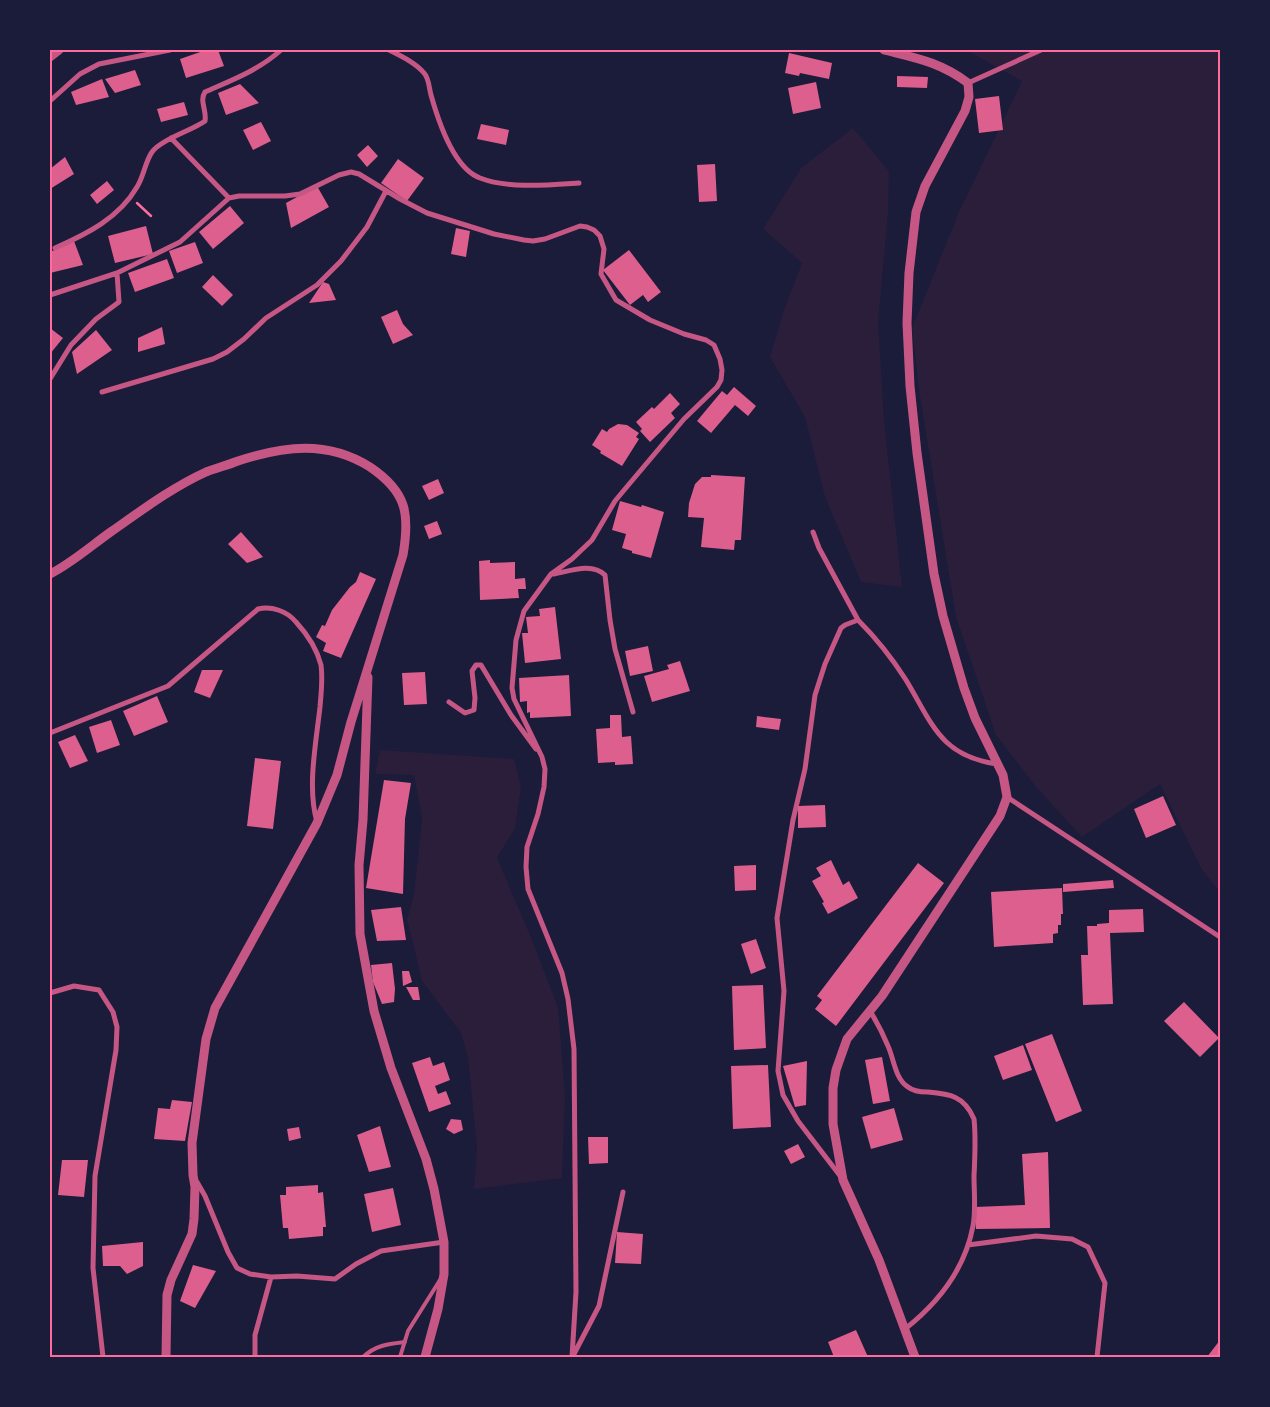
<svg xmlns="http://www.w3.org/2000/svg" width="1270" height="1407" viewBox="0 0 1270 1407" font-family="'Source Serif 4',serif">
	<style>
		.green { fill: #2a1e3b }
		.building { fill: #dd5f8e }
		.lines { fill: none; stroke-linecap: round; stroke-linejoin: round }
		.path { stroke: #ff6b9d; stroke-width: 2.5 }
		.service { stroke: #c65784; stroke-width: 4 }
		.minor { stroke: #c65784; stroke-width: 5 }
		.tertiary { stroke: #c65784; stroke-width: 9 }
		.neatline { fill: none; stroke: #ff6b9d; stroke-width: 2 }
	</style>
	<rect width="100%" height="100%" fill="#1b1b3a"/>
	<path class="green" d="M 966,50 L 1220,50 L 1220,892 L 1202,870 L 1160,784 L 1082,837 L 1036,787 L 996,735 L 956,617 L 919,390 L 912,328 L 959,212 L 1022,81 Z
		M 853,128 L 889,171 L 888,213 L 878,323 L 884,420 L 902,587 L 861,582 L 825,497 L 805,417 L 770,357 L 784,310 L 802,263 L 763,229 L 801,168 Z
		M 380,750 L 514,759 L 521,787 L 515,828 L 497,858 L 530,935 L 558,1007 L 565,1096 L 562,1178 L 474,1189 L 477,1148 L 468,1058 L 461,1033 L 422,981 L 407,919 L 414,895 L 422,818 L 414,775 L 375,774 Z"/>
	<path class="building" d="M 206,50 L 218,50 L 224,66 L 186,78 L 180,59 Z
		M 789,53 L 832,63 L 829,79 L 800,73 L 799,76 L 785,73 Z
		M 135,70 L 141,85 L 115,93 L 105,79 Z
		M 897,76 L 928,77 L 927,88 L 897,87 Z
		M 102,79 L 109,97 L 76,105 L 71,92 Z
		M 816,82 L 821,108 L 793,114 L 788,88 Z
		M 240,84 L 259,103 L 226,115 L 218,93 Z
		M 999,96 L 1003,130 L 979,133 L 975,99 Z
		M 184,102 L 188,115 L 161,122 L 157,109 Z
		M 261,122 L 271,141 L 253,150 L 243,130 Z
		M 481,124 L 509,130 L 506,145 L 477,139 Z
		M 368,145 L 378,156 L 367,167 L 357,155 Z
		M 65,157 L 74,174 L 50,189 L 50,169 Z
		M 398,159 L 424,178 L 407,201 L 381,183 Z
		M 715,164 L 717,201 L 699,202 L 697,165 Z
		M 107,181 L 114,190 L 97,204 L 90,195 Z
		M 317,186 L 329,207 L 291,228 L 286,203 Z
		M 230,206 L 244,223 L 213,249 L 199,232 Z
		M 146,226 L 153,254 L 115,263 L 108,236 Z
		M 456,228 L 470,231 L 466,257 L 451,254 Z
		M 74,241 L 83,265 L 50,273 L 50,252 Z
		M 195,242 L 203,263 L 177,273 L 169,251 Z
		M 629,250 L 661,292 L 648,302 L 643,295 L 630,305 L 603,270 Z
		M 167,259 L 174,278 L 135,292 L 128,273 Z
		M 213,275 L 233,295 L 222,306 L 202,287 Z
		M 323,282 L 329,284 L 336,300 L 309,303 Z
		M 397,310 L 403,324 L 413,335 L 393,344 L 381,317 Z
		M 162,327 L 165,344 L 138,352 L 138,338 Z
		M 50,328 L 63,338 L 50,354 Z
		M 96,330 L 112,350 L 77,374 L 72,352 Z
		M 734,387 L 756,406 L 748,416 L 735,405 L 711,433 L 697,421 L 722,391 L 727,395 Z
		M 670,393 L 680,404 L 671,413 L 675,418 L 650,442 L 640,431 L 642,429 L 636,422 L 652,407 L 654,409 Z
		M 618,424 L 627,425 L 639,433 L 636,437 L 639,439 L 622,466 L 600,453 L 601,451 L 592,445 L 602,429 L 607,432 L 609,429 Z
		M 711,475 L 745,477 L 741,540 L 735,540 L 734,550 L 701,547 L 704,518 L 688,517 L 689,503 L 695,484 L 702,477 L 711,477 Z
		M 438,479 L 444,493 L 429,500 L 422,486 Z
		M 620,501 L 641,507 L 642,505 L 664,512 L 651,558 L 632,553 L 632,551 L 622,548 L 626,534 L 612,530 Z
		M 437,521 L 442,534 L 429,539 L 424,526 Z
		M 241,532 L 263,557 L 247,563 L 228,544 Z
		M 490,560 L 490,563 L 515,562 L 515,579 L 525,578 L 526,589 L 518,589 L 519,598 L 480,600 L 479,561 Z
		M 360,572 L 376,579 L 341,658 L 323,651 L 326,643 L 316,637 L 322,625 L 325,626 L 332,610 L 350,587 L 356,582 Z
		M 555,607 L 561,659 L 525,663 L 522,633 L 528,633 L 526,617 L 540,616 L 539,609 Z
		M 648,646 L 653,671 L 630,676 L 625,651 Z
		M 680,661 L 690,691 L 652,702 L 644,676 L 669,669 L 667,665 Z
		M 202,670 L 223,670 L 210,698 L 194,692 Z
		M 425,672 L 427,704 L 404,705 L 402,673 Z
		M 569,675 L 571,716 L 530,718 L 530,712 L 527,713 L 527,701 L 520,702 L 519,678 Z
		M 157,696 L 168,722 L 134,736 L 123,711 Z
		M 610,715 L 621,715 L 622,737 L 631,736 L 633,764 L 615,765 L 615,762 L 598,763 L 596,729 L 610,728 Z
		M 757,716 L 781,719 L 779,730 L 756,727 Z
		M 111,720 L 120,745 L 97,753 L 89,727 Z
		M 75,735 L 88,761 L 70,768 L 58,742 Z
		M 255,758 L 281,761 L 273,829 L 247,826 Z
		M 384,780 L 411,783 L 405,819 L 403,894 L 366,888 Z
		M 1163,796 L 1176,825 L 1146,838 L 1134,809 Z
		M 825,805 L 826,827 L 798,828 L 798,806 Z
		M 831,860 L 843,885 L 849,881 L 858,898 L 828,914 L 822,903 L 824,902 L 812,881 L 821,876 L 816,868 Z
		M 918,863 L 944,883 L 836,1026 L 815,1009 L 822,1000 L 817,996 Z
		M 756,865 L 756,890 L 735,891 L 734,866 Z
		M 1113,880 L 1114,888 L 1063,892 L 1063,884 Z
		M 1062,888 L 1063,914 L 1061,914 L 1061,925 L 1058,925 L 1058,933 L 1053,934 L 1053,943 L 994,947 L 991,892 Z
		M 401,907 L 406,940 L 377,941 L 371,910 Z
		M 1143,909 L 1144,932 L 1110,933 L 1113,1004 L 1083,1005 L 1081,955 L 1088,955 L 1087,926 L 1097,926 L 1097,924 L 1109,923 L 1109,910 Z
		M 756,939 L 766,968 L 751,974 L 741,944 Z
		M 392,963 L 395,989 L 394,1002 L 382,1004 L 373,982 L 371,965 Z
		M 402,971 L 409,971 L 412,982 L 403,986 Z
		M 763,985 L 766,1048 L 734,1050 L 732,986 Z
		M 406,987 L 418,987 L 420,1000 L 413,1000 Z
		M 1184,1002 L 1219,1038 L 1200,1057 L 1164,1021 Z
		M 1052,1034 L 1082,1111 L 1056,1122 L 1025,1044 Z
		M 1023,1045 L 1032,1070 L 1003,1080 L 994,1056 Z
		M 430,1057 L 433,1066 L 444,1062 L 450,1080 L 435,1086 L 438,1094 L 446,1091 L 451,1104 L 429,1112 L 412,1063 Z
		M 882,1057 L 890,1101 L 873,1104 L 865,1060 Z
		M 807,1061 L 806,1105 L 795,1107 L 783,1066 Z
		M 768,1065 L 771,1127 L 733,1129 L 731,1066 Z
		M 172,1100 L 192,1102 L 185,1141 L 154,1139 L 158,1108 L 170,1109 Z
		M 894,1108 L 903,1140 L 871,1149 L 862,1117 Z
		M 451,1119 L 461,1120 L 463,1130 L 454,1134 L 446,1129 Z
		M 380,1126 L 391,1167 L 369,1172 L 357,1135 Z
		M 299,1127 L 301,1138 L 289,1141 L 287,1129 Z
		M 588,1137 L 608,1137 L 608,1163 L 589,1164 Z
		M 798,1144 L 805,1157 L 791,1164 L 784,1151 Z
		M 1048,1152 L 1050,1228 L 976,1229 L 975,1207 L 1025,1205 L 1022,1154 Z
		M 62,1160 L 88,1160 L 84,1197 L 58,1195 Z
		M 318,1185 L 318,1193 L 323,1192 L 326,1227 L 323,1227 L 323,1236 L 289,1239 L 288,1228 L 283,1228 L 280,1195 L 286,1195 L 286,1187 Z
		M 393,1188 L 401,1225 L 372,1232 L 364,1194 Z
		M 617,1232 L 643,1234 L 641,1264 L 615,1263 Z
		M 143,1242 L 143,1266 L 127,1274 L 120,1266 L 103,1266 L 102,1246 Z
		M 193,1265 L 216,1271 L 195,1308 L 180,1301 Z
		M 856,1330 L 868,1357 L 834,1357 L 828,1342 Z
		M 1220,1340 L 1220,1357 L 1207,1357 Z"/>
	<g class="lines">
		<path class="path" d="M 137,203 L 151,216"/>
		<path class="service" d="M 363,1357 C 376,1345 388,1344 405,1342
			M 400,1357 L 408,1331 L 440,1280"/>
		<path class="minor" d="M 389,50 C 401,56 416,63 424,73 C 429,78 429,88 431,95 C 438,120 453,168 480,178 C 508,189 549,185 579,183
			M 968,83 L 1041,50
			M 50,101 L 80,74 L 99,64 L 170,50
			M 171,138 L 229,198
			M 55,248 C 87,234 119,218 137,187 C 144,176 145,162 152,152 C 160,140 193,130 205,121 C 207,110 199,101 205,92 C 232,80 259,70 281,50
			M 50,295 L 117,273
			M 50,379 L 71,345 L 96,319 L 119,302 L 117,273 L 180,242 L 229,198 L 239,196 L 285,196 L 300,194 L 339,175 L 351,172 L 359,174 L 400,199 L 427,213 L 494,234 L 524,240 L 533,241 L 545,239 L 580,226 L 587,227 L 594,230 L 600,236 L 604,249 L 601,274 L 616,300 L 650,320 L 684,334 L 706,340 L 714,345 L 720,359 L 722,370 L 721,380 L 717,387 L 684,419 L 625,489 L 615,501 L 592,540 L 572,559 L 551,574 L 524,611 L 516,640 L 512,688 L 514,699 L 542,757 L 545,769 L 544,787 L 538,814 L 527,847 L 526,867 L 528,889 L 562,973 L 568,999 L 574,1049 L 576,1292 L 572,1357
			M 102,392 L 213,359 L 227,352 L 244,339 L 266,318 L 317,285 L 341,261 L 367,227 L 386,191
			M 813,532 L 819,548 L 858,620
			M 554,574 C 570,571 592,562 605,575 L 610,620 L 615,649 L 633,712
			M 449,702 L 465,713 L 474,710 L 475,698 L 472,671 L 476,665 L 481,665 L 511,715 L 536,749
			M 50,733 L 168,686 L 258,609 C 272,606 287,611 296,622 C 307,634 317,649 321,665 C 323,679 321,694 320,707 C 316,743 307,788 317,822
			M 1007,797 L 1220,937
			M 50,993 L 74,986 L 99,990 L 113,1012 L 117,1027 L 116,1050 L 95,1176 L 93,1268 L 103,1357
			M 870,1011 C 877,1022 883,1034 888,1046 C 894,1059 895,1079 908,1087 C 913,1091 920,1092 927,1092 C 949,1094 964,1095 974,1119 C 976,1138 975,1157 974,1176 C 974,1192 976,1210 973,1226 C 965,1269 938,1303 905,1329
			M 841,1177 L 798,1121 L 783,1095 L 778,1071 L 784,991 L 777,918 L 793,820 L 805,769 L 815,695 L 825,664 L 841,628 L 845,625 L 858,620 C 876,638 892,658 906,680 C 932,723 940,756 997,764
			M 197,1182 L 205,1196 L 228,1252 L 237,1268 L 250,1274 L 271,1277 L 297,1276 L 335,1279 L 356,1264 L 381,1251 L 444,1242
			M 968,1245 L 1036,1236 L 1072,1239 L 1088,1247 L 1105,1283 L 1097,1357
			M 574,1354 L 599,1306 L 623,1192
			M 255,1357 L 255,1335 L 271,1277"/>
		<path class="tertiary" d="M 884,50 C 916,58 940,62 968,83 L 969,97 L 965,111 L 925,186 L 916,212 L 909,273 L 907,323 L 910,386 L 917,453 L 934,574 L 943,616 L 964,688 L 975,718 L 1003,775 L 1007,797 L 1000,816 L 882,996 L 847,1039 L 836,1070 L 833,1088 L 833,1124 L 843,1180 L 879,1260 L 915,1357
			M 50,57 L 59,50
			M 50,574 C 72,563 92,545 112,531 C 142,510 173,487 206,472 C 216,468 228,465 238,461 C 284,446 327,440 370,467 C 407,492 410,514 403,555 L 351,722 L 337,775 L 317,823 L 215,1008 L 206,1039 L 192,1143 L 193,1175 L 195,1187 L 194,1219 L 192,1234 L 171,1280 L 167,1295 L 166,1357
			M 368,677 L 363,820 L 359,865 L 360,934 L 374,1011 L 391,1068 L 426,1159 L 434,1189 L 444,1242 L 444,1274 L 438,1309 L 425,1357"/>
	</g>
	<rect width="1270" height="1407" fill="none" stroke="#1b1b3a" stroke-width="102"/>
	<rect x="51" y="51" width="1168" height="1305" class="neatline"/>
</svg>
